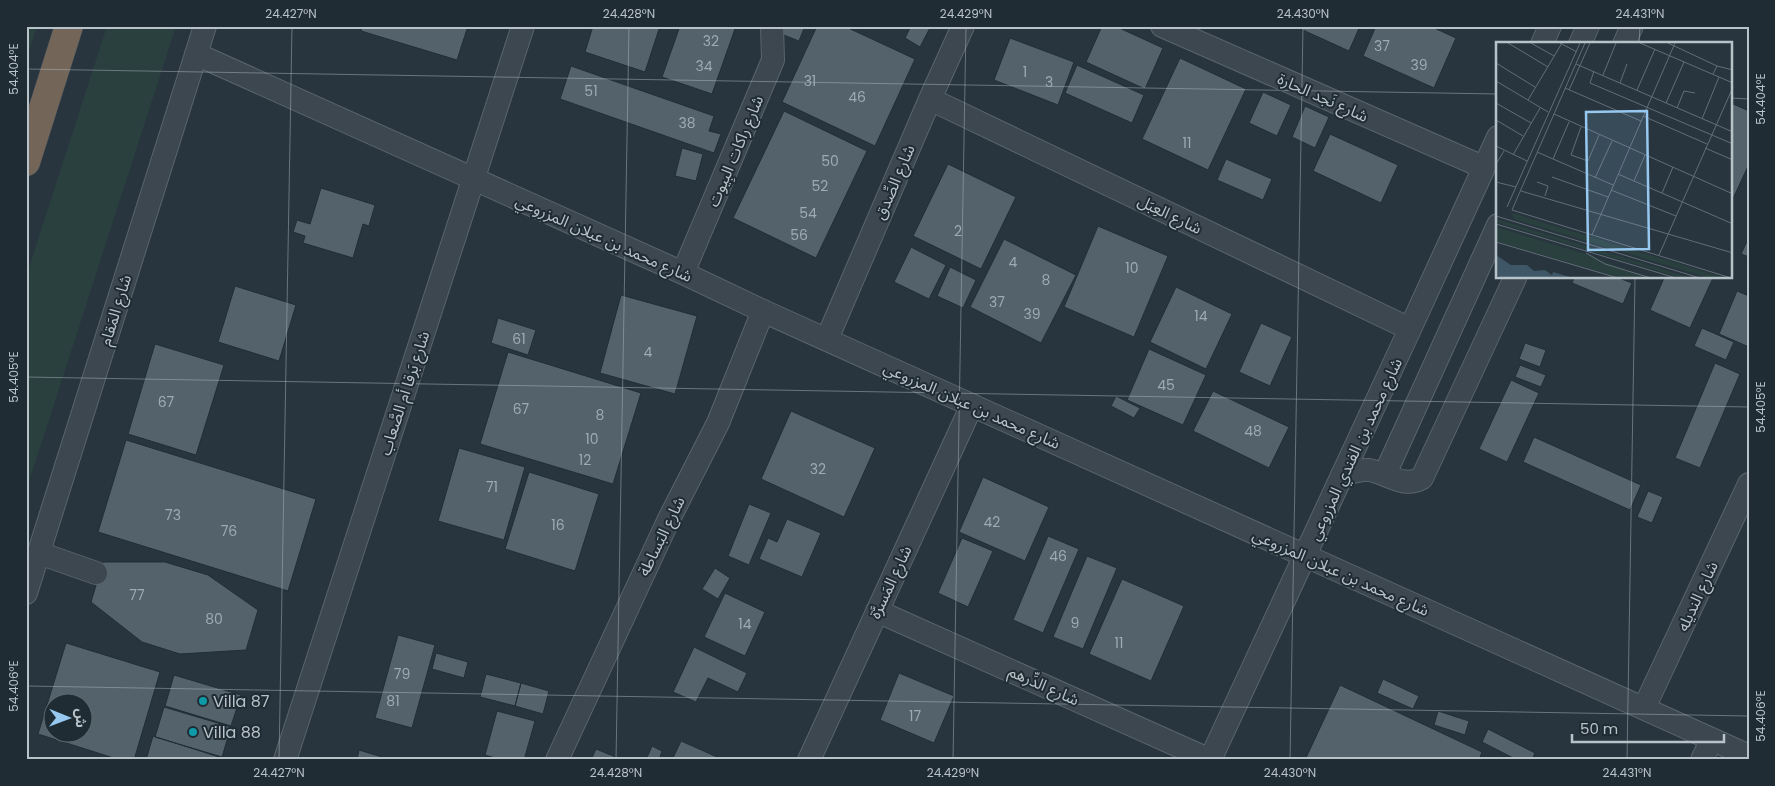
<svg xmlns="http://www.w3.org/2000/svg" width="1775" height="786" viewBox="0 0 1775 786" font-family="Poppins,'Noto Sans Arabic',sans-serif">
	<style>
		.green { fill: #2a403e }
		.building { fill: #53626b; stroke: #222e36; fill-rule: evenodd }
		.lines { fill: none; stroke-linecap: round; stroke-linejoin: round }
		.minor-casing { stroke: #59656c; stroke-width: 24 }
		.highway-casing { stroke: #465259; stroke-width: 29 }
		.minor { stroke: #3c474f; stroke-width: 22 }
		.highway { stroke: #746559; stroke-width: 28 }
		.ticks { fill: none; stroke: #b8c2c9; stroke-width: 1; stroke-opacity: 0.45 }
		.culture-dot { fill: #0f9aa8; stroke: #202c34; stroke-width: 2 }
		.labels { text-anchor: middle; stroke-width: 4; stroke-linejoin: round; paint-order: stroke }
		.number-label { font-size: 14px; fill: #9faab2 }
		.street-label { font-size: 16px; fill: #b8c2c9; stroke: #202c34 }
		.poi-label { font-size: 16px; fill: #b8c2c9; stroke: #202c34; text-anchor: start }
		.inset-road { fill: none; stroke: #626d76; stroke-width: 1 }
		.view { fill: #96c8f0; fill-opacity: 0.15; stroke: #96c8f0; stroke-width: 2.5 }
		.inset-edge { fill: none; stroke: #b8c2c9; stroke-width: 2.5 }
		.neatline { fill: none; stroke: #b8c2c9; stroke-width: 2 }
		.ticks-label { font-size: 12px; text-anchor: middle; fill: #b8c2c9 }
	</style>
	<rect width="100%" height="100%" fill="#28353f"/>
	<path class="green" d="M 26,26 L 37,26 L 26,61 Z
		M 107,26 L 176,26 L 26,491 L 26,277 Z"/>
	<path class="building" d="M 362,26 L 468,26 L 457,60 L 361,31 Z
		M 593,26 L 660,26 L 645,72 L 585,52 Z
		M 680,26 L 736,26 L 712,94 L 662,77 Z
		M 779,26 L 805,26 L 799,41 L 776,32 Z
		M 817,26 L 844,26 L 915,59 L 875,146 L 782,102 Z
		M 911,26 L 931,26 L 920,47 L 905,38 Z
		M 1102,26 L 1115,26 L 1163,48 L 1145,89 L 1086,62 Z
		M 1294,26 L 1360,26 L 1349,51 Z
		M 1376,26 L 1430,26 L 1456,38 L 1434,88 L 1363,56 Z
		M 1010,38 L 1074,62 L 1058,105 L 994,80 Z
		M 1180,58 L 1246,89 L 1208,170 L 1142,139 Z
		M 1077,65 L 1144,95 L 1132,123 L 1065,93 Z
		M 571,66 L 714,116 L 709,131 L 721,134 L 714,153 L 560,99 Z
		M 1263,92 L 1291,105 L 1277,136 L 1249,123 Z
		M 1731,103 L 1749,111 L 1749,164 L 1731,203 Z
		M 1305,106 L 1329,117 L 1315,148 L 1292,137 Z
		M 784,111 L 867,151 L 816,258 L 733,218 Z
		M 1330,134 L 1398,165 L 1381,203 L 1313,171 Z
		M 682,148 L 703,154 L 696,181 L 675,176 Z
		M 1226,159 L 1272,179 L 1263,200 L 1217,180 Z
		M 948,164 L 1016,197 L 981,269 L 913,236 Z
		M 321,188 L 375,205 L 369,226 L 363,224 L 353,258 L 303,243 L 305,236 L 293,232 L 297,220 L 310,224 Z
		M 1098,226 L 1168,256 L 1134,337 L 1064,307 Z
		M 1749,237 L 1749,257 L 1741,254 Z
		M 1004,239 L 1076,275 L 1041,343 L 970,307 Z
		M 911,247 L 946,265 L 929,299 L 894,282 Z
		M 950,267 L 976,280 L 963,308 L 937,296 Z
		M 1574,278 L 1619,278 L 1632,283 L 1623,304 L 1572,283 Z
		M 1664,278 L 1713,278 L 1690,328 L 1650,310 Z
		M 235,286 L 296,305 L 279,361 L 218,342 Z
		M 1176,287 L 1232,314 L 1206,369 L 1150,342 Z
		M 1737,291 L 1749,296 L 1749,347 L 1719,334 Z
		M 621,295 L 697,316 L 675,394 L 600,373 Z
		M 498,318 L 536,330 L 528,355 L 491,343 Z
		M 1261,323 L 1292,337 L 1270,386 L 1239,372 Z
		M 1702,328 L 1734,342 L 1726,360 L 1694,346 Z
		M 1525,343 L 1546,350 L 1540,367 L 1519,359 Z
		M 155,344 L 224,365 L 196,455 L 128,434 Z
		M 1149,349 L 1206,375 L 1183,425 L 1127,400 Z
		M 508,352 L 641,393 L 613,484 L 480,444 Z
		M 1715,363 L 1740,374 L 1700,468 L 1675,458 Z
		M 1520,365 L 1546,375 L 1541,387 L 1515,377 Z
		M 1511,380 L 1539,393 L 1507,462 L 1479,449 Z
		M 1213,391 L 1289,427 L 1269,468 L 1193,431 Z
		M 1116,396 L 1140,408 L 1134,418 L 1111,406 Z
		M 791,411 L 875,448 L 844,517 L 761,479 Z
		M 1534,437 L 1641,485 L 1630,510 L 1523,462 Z
		M 126,440 L 316,499 L 288,591 L 98,532 Z
		M 459,448 L 525,467 L 504,540 L 438,521 Z
		M 529,472 L 599,494 L 575,571 L 505,549 Z
		M 983,477 L 1049,507 L 1025,561 L 959,532 Z
		M 1648,491 L 1663,497 L 1652,523 L 1637,517 Z
		M 749,504 L 771,513 L 749,565 L 728,556 Z
		M 787,519 L 821,533 L 802,577 L 759,559 L 768,538 L 777,542 Z
		M 1048,536 L 1079,549 L 1043,633 L 1013,620 Z
		M 962,538 L 993,551 L 968,607 L 938,593 Z
		M 1087,556 L 1117,568 L 1083,649 L 1053,637 Z
		M 103,562 L 165,562 L 208,575 L 258,610 L 246,650 L 180,654 L 142,642 L 91,602 Z
		M 715,568 L 730,578 L 718,599 L 702,589 Z
		M 1122,579 L 1184,606 L 1151,681 L 1089,654 Z
		M 725,593 L 765,612 L 745,656 L 704,637 Z
		M 398,635 L 435,645 L 412,728 L 375,718 Z
		M 66,643 L 160,672 L 134,760 L 120,760 L 38,734 ZM 52,704 L 82,704 L 82,734 L 52,734 Z
		M 694,647 L 747,673 L 738,692 L 708,678 L 696,702 L 673,692 Z
		M 436,653 L 468,662 L 464,678 L 432,669 Z
		M 899,673 L 954,696 L 934,743 L 880,720 Z
		M 486,674 L 521,683 L 515,706 L 480,697 Z
		M 174,675 L 241,695 L 231,726 L 165,706 Z
		M 1383,679 L 1419,696 L 1413,709 L 1377,693 Z
		M 521,683 L 549,691 L 543,714 L 515,706 Z
		M 1340,685 L 1482,752 L 1479,760 L 1305,760 Z
		M 164,707 L 231,727 L 222,757 L 155,737 Z
		M 497,711 L 535,721 L 524,760 L 502,760 L 485,755 Z
		M 1438,711 L 1469,721 L 1465,735 L 1434,725 Z
		M 1488,729 L 1535,753 L 1532,760 L 1517,760 L 1482,742 Z
		M 153,736 L 219,757 L 218,760 L 146,760 Z
		M 681,741 L 724,760 L 672,760 Z
		M 652,746 L 662,751 L 659,760 L 646,760 Z
		M 596,749 L 623,760 L 591,760 Z
		M 359,750 L 382,757 L 381,760 L 357,760 Z"/>
	<g class="lines">
		<defs>
			<path id="minor" d="M 1162,26 L 1483,167
				M 1542,44 L 1550,26
				M 1580,44 L 1588,26
				M 1624,44 L 1632,26
				M 196,54 L 683,273 L 763,311 L 1749,756
				M 930,99 L 1410,329
				M 683,273 L 773,60 L 772,26
				M 827,339 L 930,99 L 963,26
				M 1385,474 L 1498,225
				M 1342,475 C 1351,473 1361,469 1369,470 C 1388,473 1403,489 1422,478 L 1515,278
				M 39,553 L 96,573
				M 26,593 L 205,26
				M 877,611 L 1210,760
				M 1644,708 L 1749,484
				M 285,760 L 523,26
				M 557,760 L 668,521 L 718,423 L 763,311
				M 809,760 L 972,405
				M 1210,760 L 1410,329 L 1498,137
				M 1702,760 L 1712,739"/>
			<path id="highway" d="M 26,162 L 69,26"/>
		</defs>
		<use href="#minor" class="minor-casing"/>
		<use href="#highway" class="highway-casing"/>
		<use href="#minor" class="minor"/>
		<use href="#highway" class="highway"/>
	</g>
	<path class="ticks" d="M 1639,44 L 1640,26M 26,69 L 1498,94M 1731,98 L 1749,99M 26,377 L 1749,407M 26,686 L 1749,716M 279,760 L 292,26M 616,760 L 629,26M 953,760 L 966,26M 1290,760 L 1303,26M 1627,760 L 1635,278"/>
	<g class="culture-dot">
		<circle cx="203" cy="701" r="5"/>
		<circle cx="193" cy="732" r="5"/>
	</g>
	<g class="labels">
		<g class="number-label">
			<text x="711" y="46">32</text>
			<text x="1382" y="51">37</text>
			<text x="1419" y="70">39</text>
			<text x="704" y="71">34</text>
			<text x="1025" y="77">1</text>
			<text x="810" y="86">31</text>
			<text x="1049" y="87">3</text>
			<text x="591" y="96">51</text>
			<text x="857" y="102">46</text>
			<text x="687" y="128">38</text>
			<text x="1187" y="148">11</text>
			<text x="830" y="166">50</text>
			<text x="820" y="191">52</text>
			<text x="808" y="218">54</text>
			<text x="958" y="236">2</text>
			<text x="799" y="240">56</text>
			<text x="1013" y="267">4</text>
			<text x="1132" y="273">10</text>
			<text x="1046" y="285">8</text>
			<text x="997" y="307">37</text>
			<text x="1032" y="319">39</text>
			<text x="1201" y="321">14</text>
			<text x="519" y="344">61</text>
			<text x="648" y="357">4</text>
			<text x="1166" y="390">45</text>
			<text x="166" y="407">67</text>
			<text x="521" y="414">67</text>
			<text x="600" y="420">8</text>
			<text x="1253" y="436">48</text>
			<text x="592" y="444">10</text>
			<text x="585" y="465">12</text>
			<text x="818" y="474">32</text>
			<text x="492" y="492">71</text>
			<text x="173" y="520">73</text>
			<text x="992" y="527">42</text>
			<text x="558" y="530">16</text>
			<text x="229" y="536">76</text>
			<text x="1058" y="561">46</text>
			<text x="137" y="600">77</text>
			<text x="214" y="624">80</text>
			<text x="1075" y="628">9</text>
			<text x="745" y="629">14</text>
			<text x="1119" y="648">11</text>
			<text x="402" y="679">79</text>
			<text x="393" y="706">81</text>
			<text x="915" y="721">17</text>
		</g>
		<g class="street-label">
			<text transform="translate(1323 97) rotate(24)" y="6">شارع نَجد الحارة</text>
			<text transform="translate(735 151) rotate(-67)" y="6">شارع راكات البِيوت</text>
			<text transform="translate(894 182) rotate(-67)" y="6">شارع الصِّدق</text>
			<text transform="translate(1170 214) rotate(26)" y="6">شارع العِبَل</text>
			<text transform="translate(604 238) rotate(24)" y="6">شارع محمد بن عبلان المزروعي</text>
			<text transform="translate(115 310) rotate(-73)" y="6">شارع المَقام</text>
			<text transform="translate(404 393) rotate(-72)" y="6">شارع بَرقا أم الصَّعاب</text>
			<text transform="translate(972 405) rotate(24)" y="6">شارع محمد بن عبلان المزروعي</text>
			<text transform="translate(1355 449) rotate(-65)" y="6">شارع محمد بن الفندي المزروعي</text>
			<text transform="translate(661 536) rotate(-64)" y="6">شارع البَساطة</text>
			<text transform="translate(1341 572) rotate(24)" y="6">شارع محمد بن عبلان المزروعي</text>
			<text transform="translate(890 582) rotate(-65)" y="6">شارع المَسرَّة</text>
			<text transform="translate(1697 596) rotate(-65)" y="6">شارع النديله</text>
			<text transform="translate(1044 685) rotate(24)" y="6">شارع الدِّرهم</text>
		</g>
		<g class="poi-label">
			<text x="213" y="707">Villa 87</text>
			<text x="203" y="738">Villa 88</text>
		</g>
	</g>
	<g transform="translate(1496 42)">
		<rect width="236" height="236" fill="#28353f"/>
		<path d="M 16,171 L 229,236 L 213,236 L 18,177 ZM 0,177 L 195,236 L 185,236 L 0,180 ZM 0,185 L 89,212 L 151,236 L 125,236 L 0,199 Z" fill="#2a403e"/>
		<path d="M 0,213 L 15,223 L 31,223 L 38,229 L 49,228 L 56,233 L 57,230 L 74,235 L 6,236 L 0,233 Z" fill="#3f5666"/>
		<path class="inset-road" d="M 12,1 L 52,25M 35,1 L 58,14M 64,1 L 81,10M 144,1 L 237,41M 172,1 L 221,24M 0,21 L 39,45M 80,22 L 237,90M 98,29 L 94,41 L 237,102M 217,32 L 221,24 L 237,28M 107,33 L 120,1M 0,39 L 52,70M 124,41 L 131,22M 69,46 L 145,79M 73,48 L 94,1M 141,48 L 159,7M 32,58 L 66,1M 0,61 L 35,81M 170,61 L 188,20M 181,66 L 188,49 L 199,51M 58,72 L 237,152M 147,74 L 211,102M 206,77 L 223,35M 0,78 L 27,94M 85,85 L 75,113 L 92,119 L 103,93M 0,104 L 31,119M 209,106 L 237,118M 41,110 L 117,143M 17,113 L 44,66M 57,117 L 73,80M 0,122 L 8,109M 122,132 L 237,182M 56,135 L 112,155M 99,136 L 116,99M 138,139 L 149,113M 0,140 L 20,145M 41,140 L 52,144 L 49,154M 115,148 L 180,174M 25,149 L 237,211M 166,151 L 177,125M 11,165 L 84,1M 16,168 L 235,236M 16,168 L 89,1M 0,174 L 204,236M 0,182 L 180,236M 96,193 L 179,1M 0,200 L 122,236M 90,211 L 109,222 L 155,236M 163,213 L 237,45"/>
		<path class="view" d="M 151,69 L 153,207 L 92,208 L 90,70 Z"/>
		<rect width="236" height="236" class="inset-edge"/>
	</g>
	<rect width="1775" height="786" fill="none" stroke="#202c34" stroke-width="55"/>
	<g transform="translate(68 718) rotate(91)"><circle r="24" fill="#202c34" stroke="#5d6870"/>
	<path d="M0-4L9 19L0 12L-9 19Z" fill="#96c8f0"/>
	<text y="-8" font-size="14" font-weight="bold" text-anchor="middle" fill="#b8c2c9">ش</text>
	</g>
	<path d="M1572 734v8h152v-8" fill="none" stroke="#b8c2c9" stroke-width="2.5"/>
	<text x="1580" y="734" font-size="15" fill="#b8c2c9" stroke="#202c34" stroke-width="4" paint-order="stroke">50 m</text>
	<rect x="28" y="28" width="1720" height="730" class="neatline"/>
	<g class="ticks-label">
		<text x="291" y="18">24.427°N</text>
		<text x="629" y="18">24.428°N</text>
		<text x="966" y="18">24.429°N</text>
		<text x="1303" y="18">24.430°N</text>
		<text x="1640" y="18">24.431°N</text>
		<text transform="translate(14 69) rotate(-90)" y="4">54.404°E</text>
		<text transform="translate(1761 99) rotate(-90)" y="4">54.404°E</text>
		<text transform="translate(14 377) rotate(-90)" y="4">54.405°E</text>
		<text transform="translate(1761 407) rotate(-90)" y="4">54.405°E</text>
		<text transform="translate(14 686) rotate(-90)" y="4">54.406°E</text>
		<text transform="translate(1761 716) rotate(-90)" y="4">54.406°E</text>
		<text x="279" y="777">24.427°N</text>
		<text x="616" y="777">24.428°N</text>
		<text x="953" y="777">24.429°N</text>
		<text x="1290" y="777">24.430°N</text>
		<text x="1627" y="777">24.431°N</text>
	</g>
</svg>
